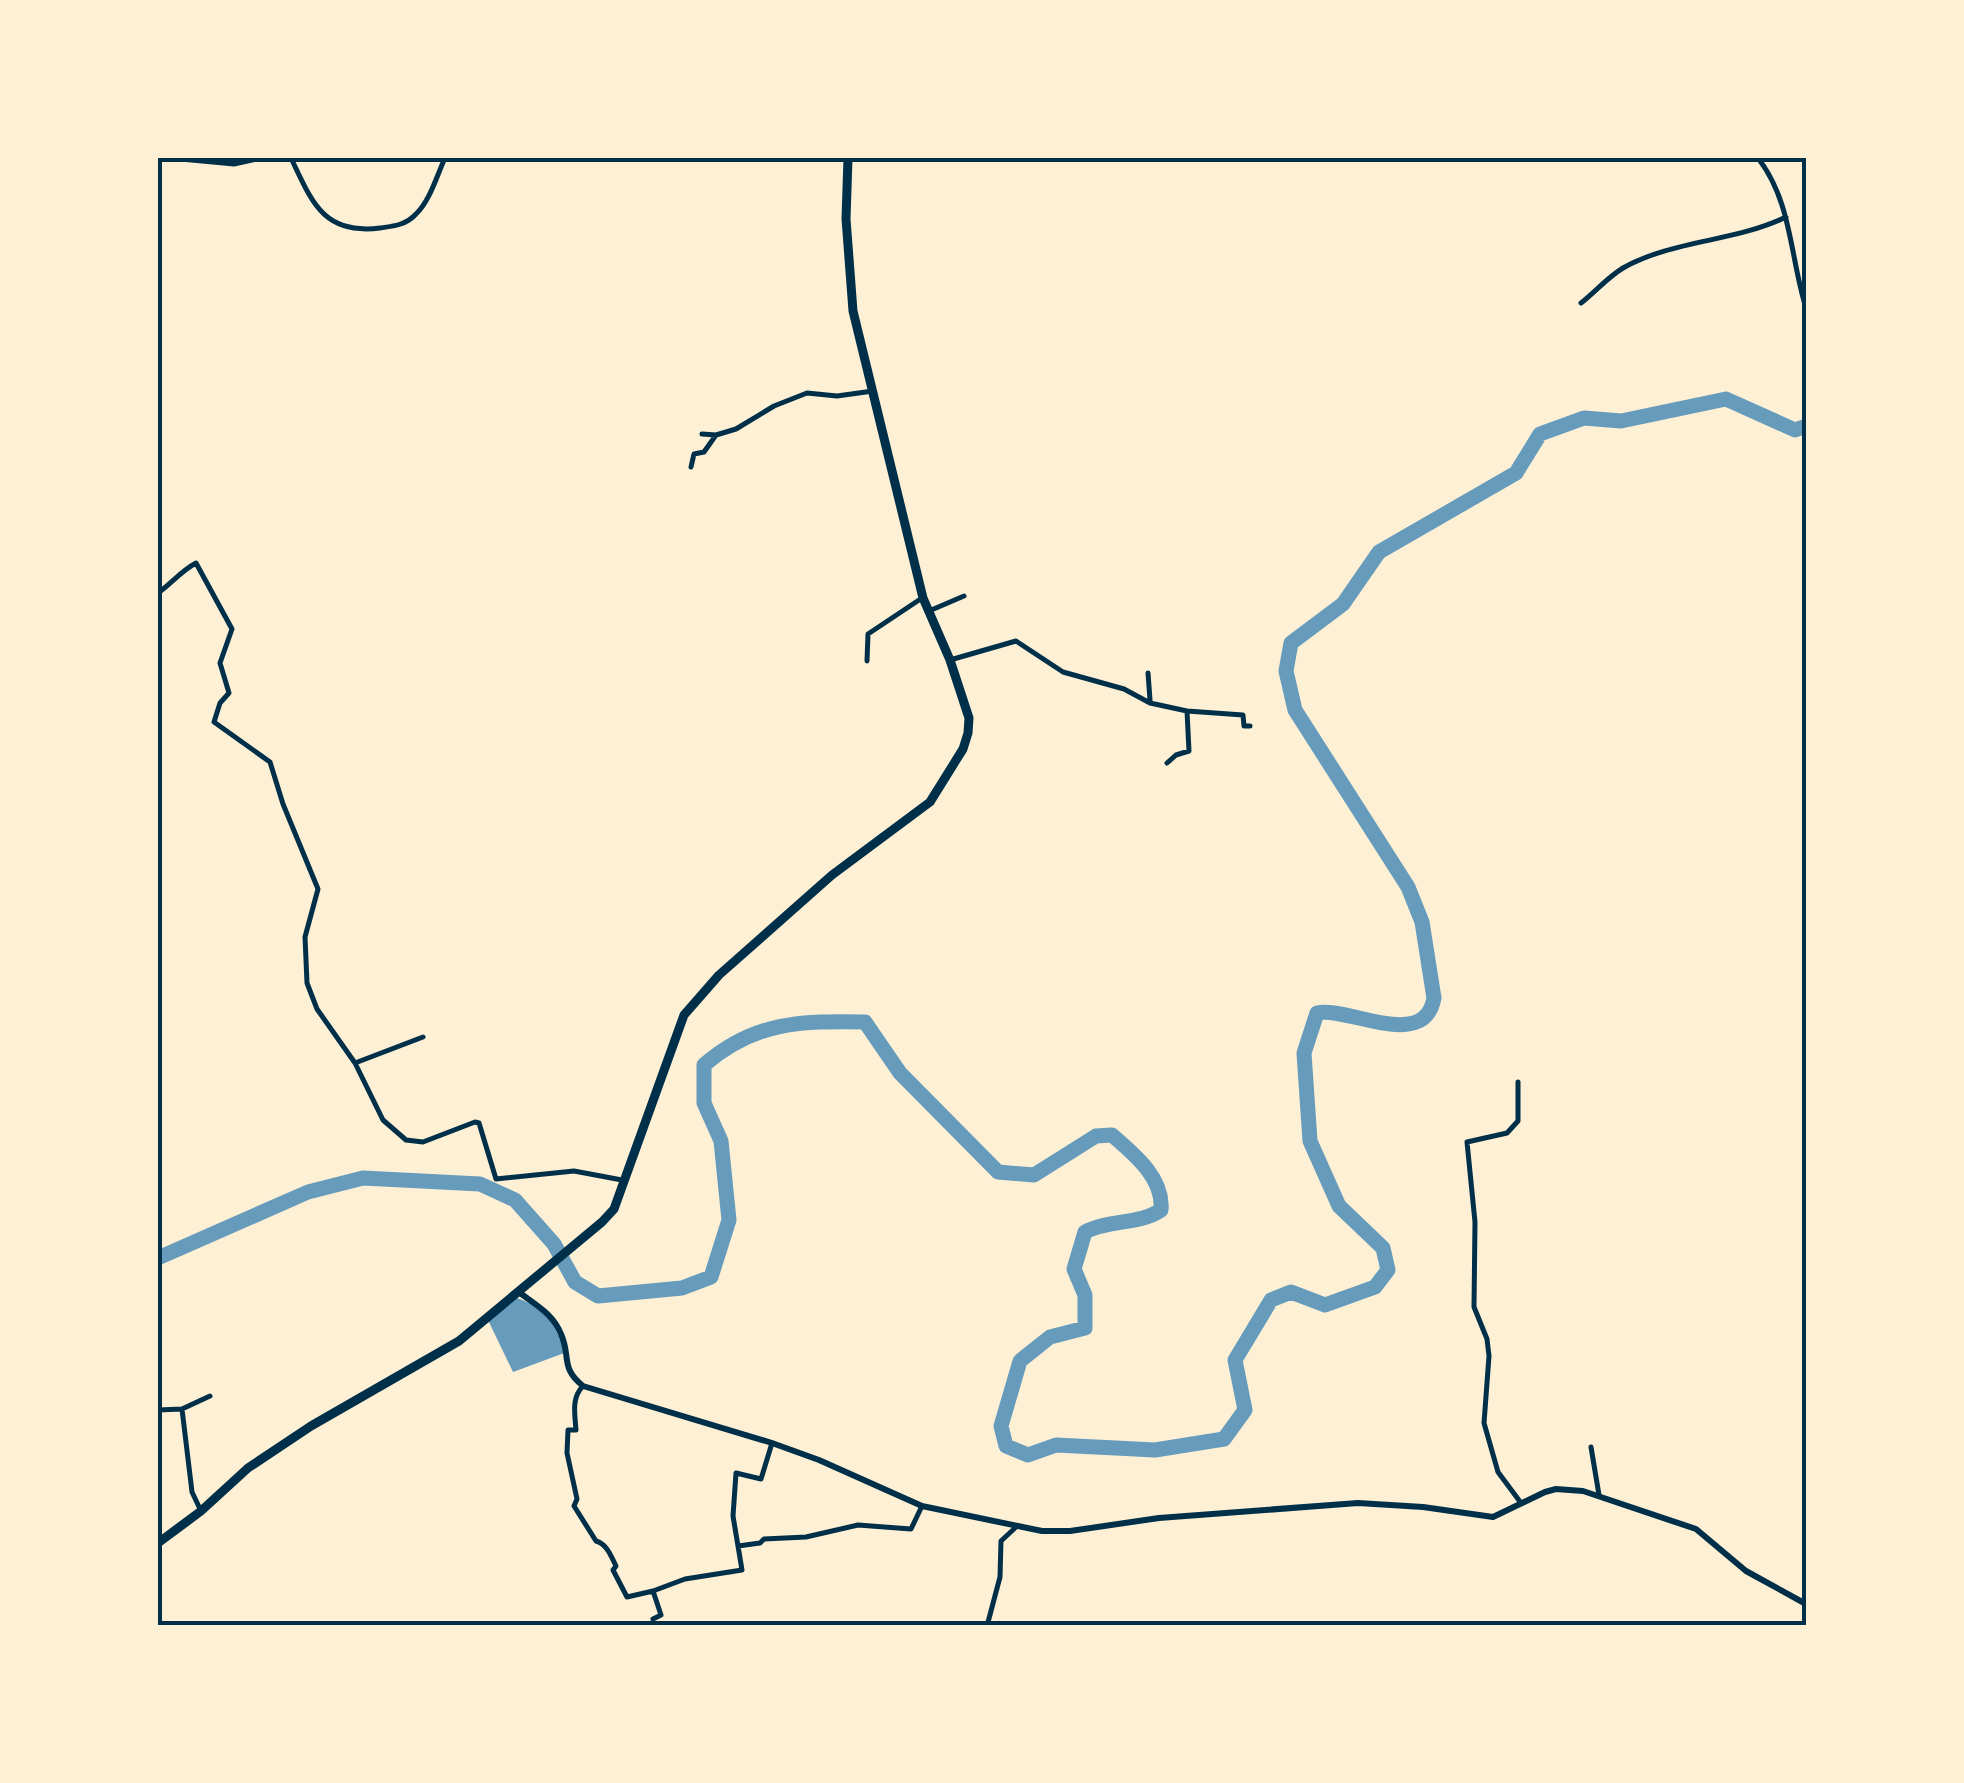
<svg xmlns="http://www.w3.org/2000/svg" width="1964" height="1783" viewBox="0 0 1964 1783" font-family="'Nunito Sans',sans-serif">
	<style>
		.water { fill: #669bbc }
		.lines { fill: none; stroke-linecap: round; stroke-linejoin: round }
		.river { stroke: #669bbc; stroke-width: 15 }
		.minor { stroke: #003049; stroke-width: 5 }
		.tertiary { stroke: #003049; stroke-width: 6 }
		.primary { stroke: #003049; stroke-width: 9 }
		.neatline { fill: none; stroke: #003049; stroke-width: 4 }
	</style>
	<rect width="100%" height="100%" fill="#fdf0d5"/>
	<path class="water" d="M 517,1298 L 545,1309 L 567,1352 L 513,1372 L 488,1320 Z"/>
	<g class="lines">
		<path class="river" d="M 158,1258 L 308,1192 L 363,1178 L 480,1184 L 515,1200 L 554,1244 L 575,1282 L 598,1296 L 682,1288 L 711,1277 L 729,1220 L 721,1141 L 704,1103 L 704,1065 C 755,1021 801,1021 865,1022 L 900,1073 L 998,1172 L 1034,1175 L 1096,1136 L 1112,1135 C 1134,1154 1164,1178 1161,1210 C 1139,1225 1109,1219 1085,1232 L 1074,1269 L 1085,1295 L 1085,1328 L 1050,1337 L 1020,1361 L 1001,1426 L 1006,1446 L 1028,1455 L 1056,1445 L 1155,1450 L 1224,1439 L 1245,1410 L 1235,1360 L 1271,1300 L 1291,1292 L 1325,1305 L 1375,1287 L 1388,1270 L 1383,1248 L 1339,1206 L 1310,1141 L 1304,1053 L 1317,1013 C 1348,1006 1424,1052 1434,998 L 1422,922 L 1408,887 L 1295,710 L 1286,671 L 1291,643 L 1343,604 L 1379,552 L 1516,473 L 1540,434 L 1584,418 L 1621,421 L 1726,399 L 1795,430 L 1806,426"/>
		<path class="minor" d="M 170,158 L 234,164 L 262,158
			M 291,158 C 312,202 323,235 380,228 C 394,226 406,225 416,214 C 430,201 437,175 445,158
			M 1758,158 C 1792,202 1790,257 1806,308
			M 1581,303 C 1595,292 1608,277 1623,268 C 1672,240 1735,242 1786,217
			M 702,434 L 716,435
			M 691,467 L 694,454 L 704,452 L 716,435 L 736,429 L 774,406 L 807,393 L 837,396 L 873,391
			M 158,593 C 172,583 181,571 196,563 L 232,629 L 220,663 L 229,693 L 220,703 L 214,722 L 270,762 L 283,804 L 318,889 L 305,937 L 307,983 L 317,1009 L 355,1063 L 383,1120 L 406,1140 L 423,1142 L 475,1122 L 479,1123 L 496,1179 L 574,1171 L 622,1180
			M 929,611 L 964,596
			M 950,660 L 1016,641 L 1063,672 L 1124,689 L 1150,703 L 1187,711 L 1243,715 L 1244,726 L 1250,726
			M 867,661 L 868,634 L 922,598
			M 1148,673 L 1150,700
			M 1167,763 L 1176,755 L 1189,751 L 1187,711
			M 355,1063 L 423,1037
			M 1518,1082 L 1518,1121 L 1507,1133 L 1467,1142 L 1475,1222 L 1474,1307 L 1487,1339 L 1489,1356 L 1484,1423 L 1498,1472 L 1521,1503
			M 583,1386 C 571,1398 575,1415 576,1430 L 568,1430 L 567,1453 L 577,1499 L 574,1506 L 596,1541 C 607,1544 611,1556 616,1566 L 613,1570 L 627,1597 L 653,1591 L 661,1615 L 653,1619 L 655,1626
			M 182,1409 L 192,1492 L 201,1511
			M 158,1410 L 182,1409 L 210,1396
			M 772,1443 L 761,1479 L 736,1473 L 733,1516 L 738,1546 L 760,1543 L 764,1539 L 806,1537 L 858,1525 L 911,1529 L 922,1506
			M 1591,1447 L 1599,1495
			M 653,1591 L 685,1579 L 742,1570 L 738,1546
			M 987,1626 L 1000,1577 L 1001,1541 L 1015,1528"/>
		<path class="tertiary" d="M 520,1293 C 536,1305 553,1314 561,1334 C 571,1356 560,1368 583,1386 L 772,1443 L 819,1460 L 922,1506 L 1042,1531 L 1070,1531 L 1159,1518 L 1358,1503 L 1423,1507 L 1493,1517 L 1545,1492 L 1556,1489 L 1583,1491 L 1696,1529 L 1746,1571 L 1806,1604"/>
		<path class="primary" d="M 158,1543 L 201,1511 L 248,1468 L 311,1426 L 459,1341 L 602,1222 L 614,1209 L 684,1015 L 719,975 L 832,875 L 930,802 L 963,749 L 968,733 L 969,718 L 950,660 L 923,598 L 853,311 L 846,219 L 848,158"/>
	</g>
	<rect width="1964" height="1783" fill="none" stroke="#fdf0d5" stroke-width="320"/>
	<rect x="160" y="160" width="1644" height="1463" class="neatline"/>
</svg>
